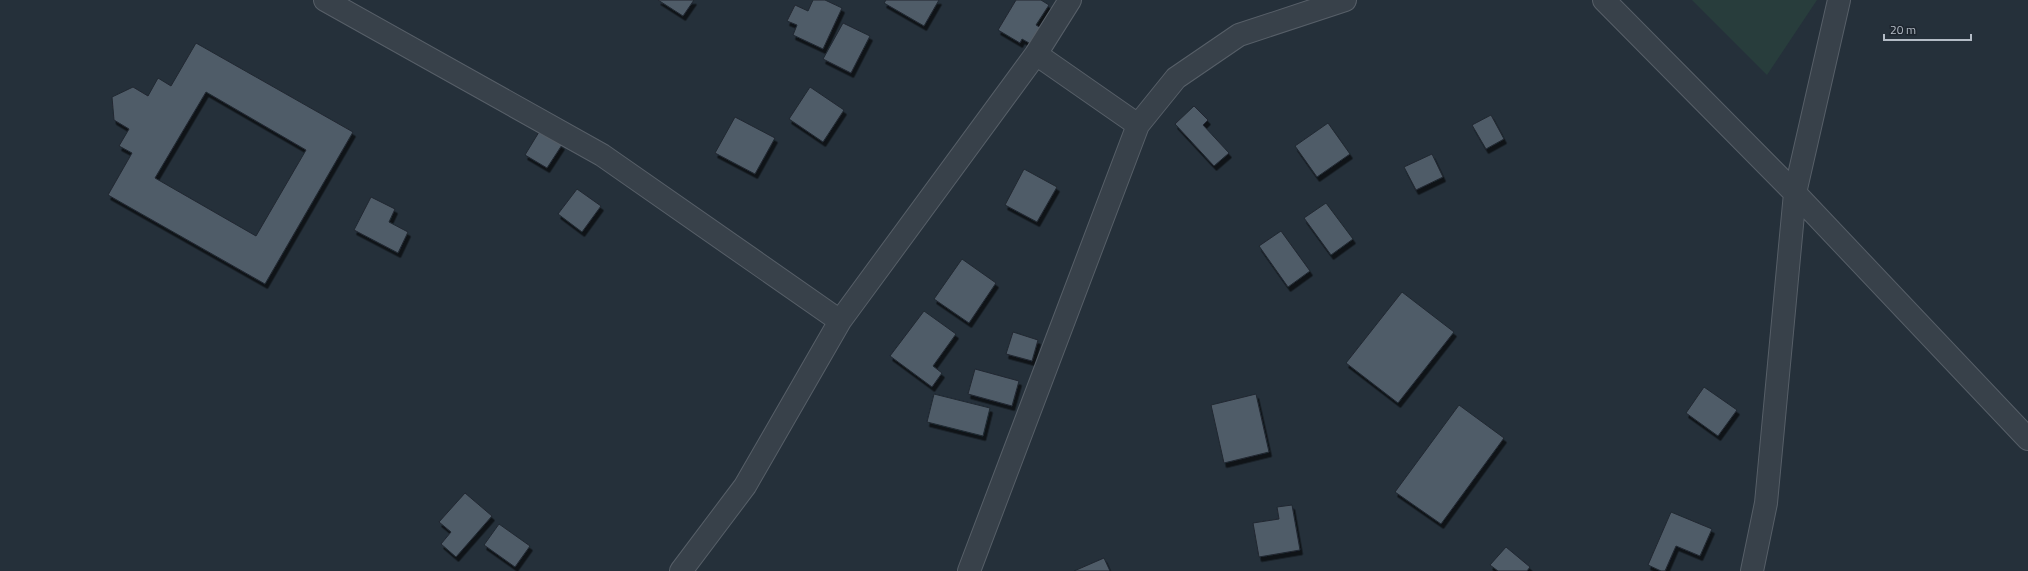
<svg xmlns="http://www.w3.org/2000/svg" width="2028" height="571" viewBox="0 0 2028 571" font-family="'Titillium Web',sans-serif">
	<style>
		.green { fill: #283d3c }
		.building { fill: #505b67; stroke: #202831; fill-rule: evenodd; filter: url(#shadow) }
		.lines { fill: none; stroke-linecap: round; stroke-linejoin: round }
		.minor-casing { stroke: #575f68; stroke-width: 24 }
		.minor { stroke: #38414a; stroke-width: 22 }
	</style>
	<defs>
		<filter id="shadow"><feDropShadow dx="2.5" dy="4.5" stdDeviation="0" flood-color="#0009"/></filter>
	</defs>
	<rect width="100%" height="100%" fill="#25303a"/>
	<path class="green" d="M 1692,0 L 1817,0 L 1767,75 Z"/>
	<path class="building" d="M 658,0 L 694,0 L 683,16 Z
		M 813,0 L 825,0 L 842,8 L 823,49 L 793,35 L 797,25 L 787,21 L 795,5 L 808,11 Z
		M 886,0 L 939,0 L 924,26 L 884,3 Z
		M 1016,0 L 1041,0 L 1049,5 L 1036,25 L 1046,31 L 1036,47 L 1022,39 L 1020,43 L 998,30 Z
		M 843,23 L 870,36 L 851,73 L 823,59 Z
		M 196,43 L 353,132 L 265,284 L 108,195 L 132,153 L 119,146 L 129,129 L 114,120 L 112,97 L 133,87 L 148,96 L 158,78 L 171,86 ZM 206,92 L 306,150 L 256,236 L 155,178 Z
		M 810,87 L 844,110 L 823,142 L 789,119 Z
		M 1194,106 L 1208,120 L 1203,125 L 1229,153 L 1214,166 L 1175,124 Z
		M 1491,115 L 1504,139 L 1486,149 L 1472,125 Z
		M 735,117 L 775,138 L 755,174 L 715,153 Z
		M 1328,123 L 1350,154 L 1317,177 L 1295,146 Z
		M 539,132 L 562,145 L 547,168 L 525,155 Z
		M 1432,154 L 1443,177 L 1416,190 L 1404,167 Z
		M 1024,169 L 1057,187 L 1037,222 L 1005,205 Z
		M 577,189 L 601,206 L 582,232 L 558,214 Z
		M 371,197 L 395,209 L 389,222 L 408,232 L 398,253 L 354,230 Z
		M 1326,203 L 1353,239 L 1331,255 L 1304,218 Z
		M 1281,231 L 1310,271 L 1288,287 L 1259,246 Z
		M 962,259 L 996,283 L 969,323 L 934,299 Z
		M 1402,292 L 1454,332 L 1398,403 L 1346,363 Z
		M 924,311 L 956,334 L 933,366 L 942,373 L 932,387 L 890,356 Z
		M 1013,332 L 1038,340 L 1032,361 L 1006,354 Z
		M 975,369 L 1019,381 L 1012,406 L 968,394 Z
		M 1704,387 L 1737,410 L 1718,436 L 1686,413 Z
		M 934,394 L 990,408 L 983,436 L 927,422 Z
		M 1256,394 L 1269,452 L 1224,463 L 1211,405 Z
		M 1459,405 L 1504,438 L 1441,524 L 1395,492 Z
		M 465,493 L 492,516 L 456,557 L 441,544 L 451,532 L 439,522 Z
		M 1292,505 L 1300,550 L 1259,557 L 1253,523 L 1279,519 L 1277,507 Z
		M 1671,512 L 1712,529 L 1700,556 L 1676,546 L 1665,571 L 1661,571 L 1648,565 Z
		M 499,524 L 530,546 L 515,567 L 484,545 Z
		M 1506,547 L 1530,567 L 1527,571 L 1498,571 L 1490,565 Z
		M 1104,558 L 1110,571 L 1074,571 Z"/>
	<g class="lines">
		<defs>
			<path id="minor" d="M 325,0 L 602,155 L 840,321
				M 1604,0 L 1795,193 L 2028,439
				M 1138,125 L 1176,78 L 1239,35 L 1345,0
				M 681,571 L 745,486 L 840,321 L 1036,54 L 1070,0
				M 969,571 L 1138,125 L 1036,54
				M 1752,571 L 1766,503 L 1795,193 L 1839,0"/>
		</defs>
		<use href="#minor" class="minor-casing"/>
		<use href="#minor" class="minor"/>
	</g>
	<path d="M1884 34v6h87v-6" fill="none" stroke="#b4bcc6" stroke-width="2"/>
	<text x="1890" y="34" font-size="12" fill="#b4bcc6" stroke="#1e262f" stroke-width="3" paint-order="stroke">20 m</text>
</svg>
